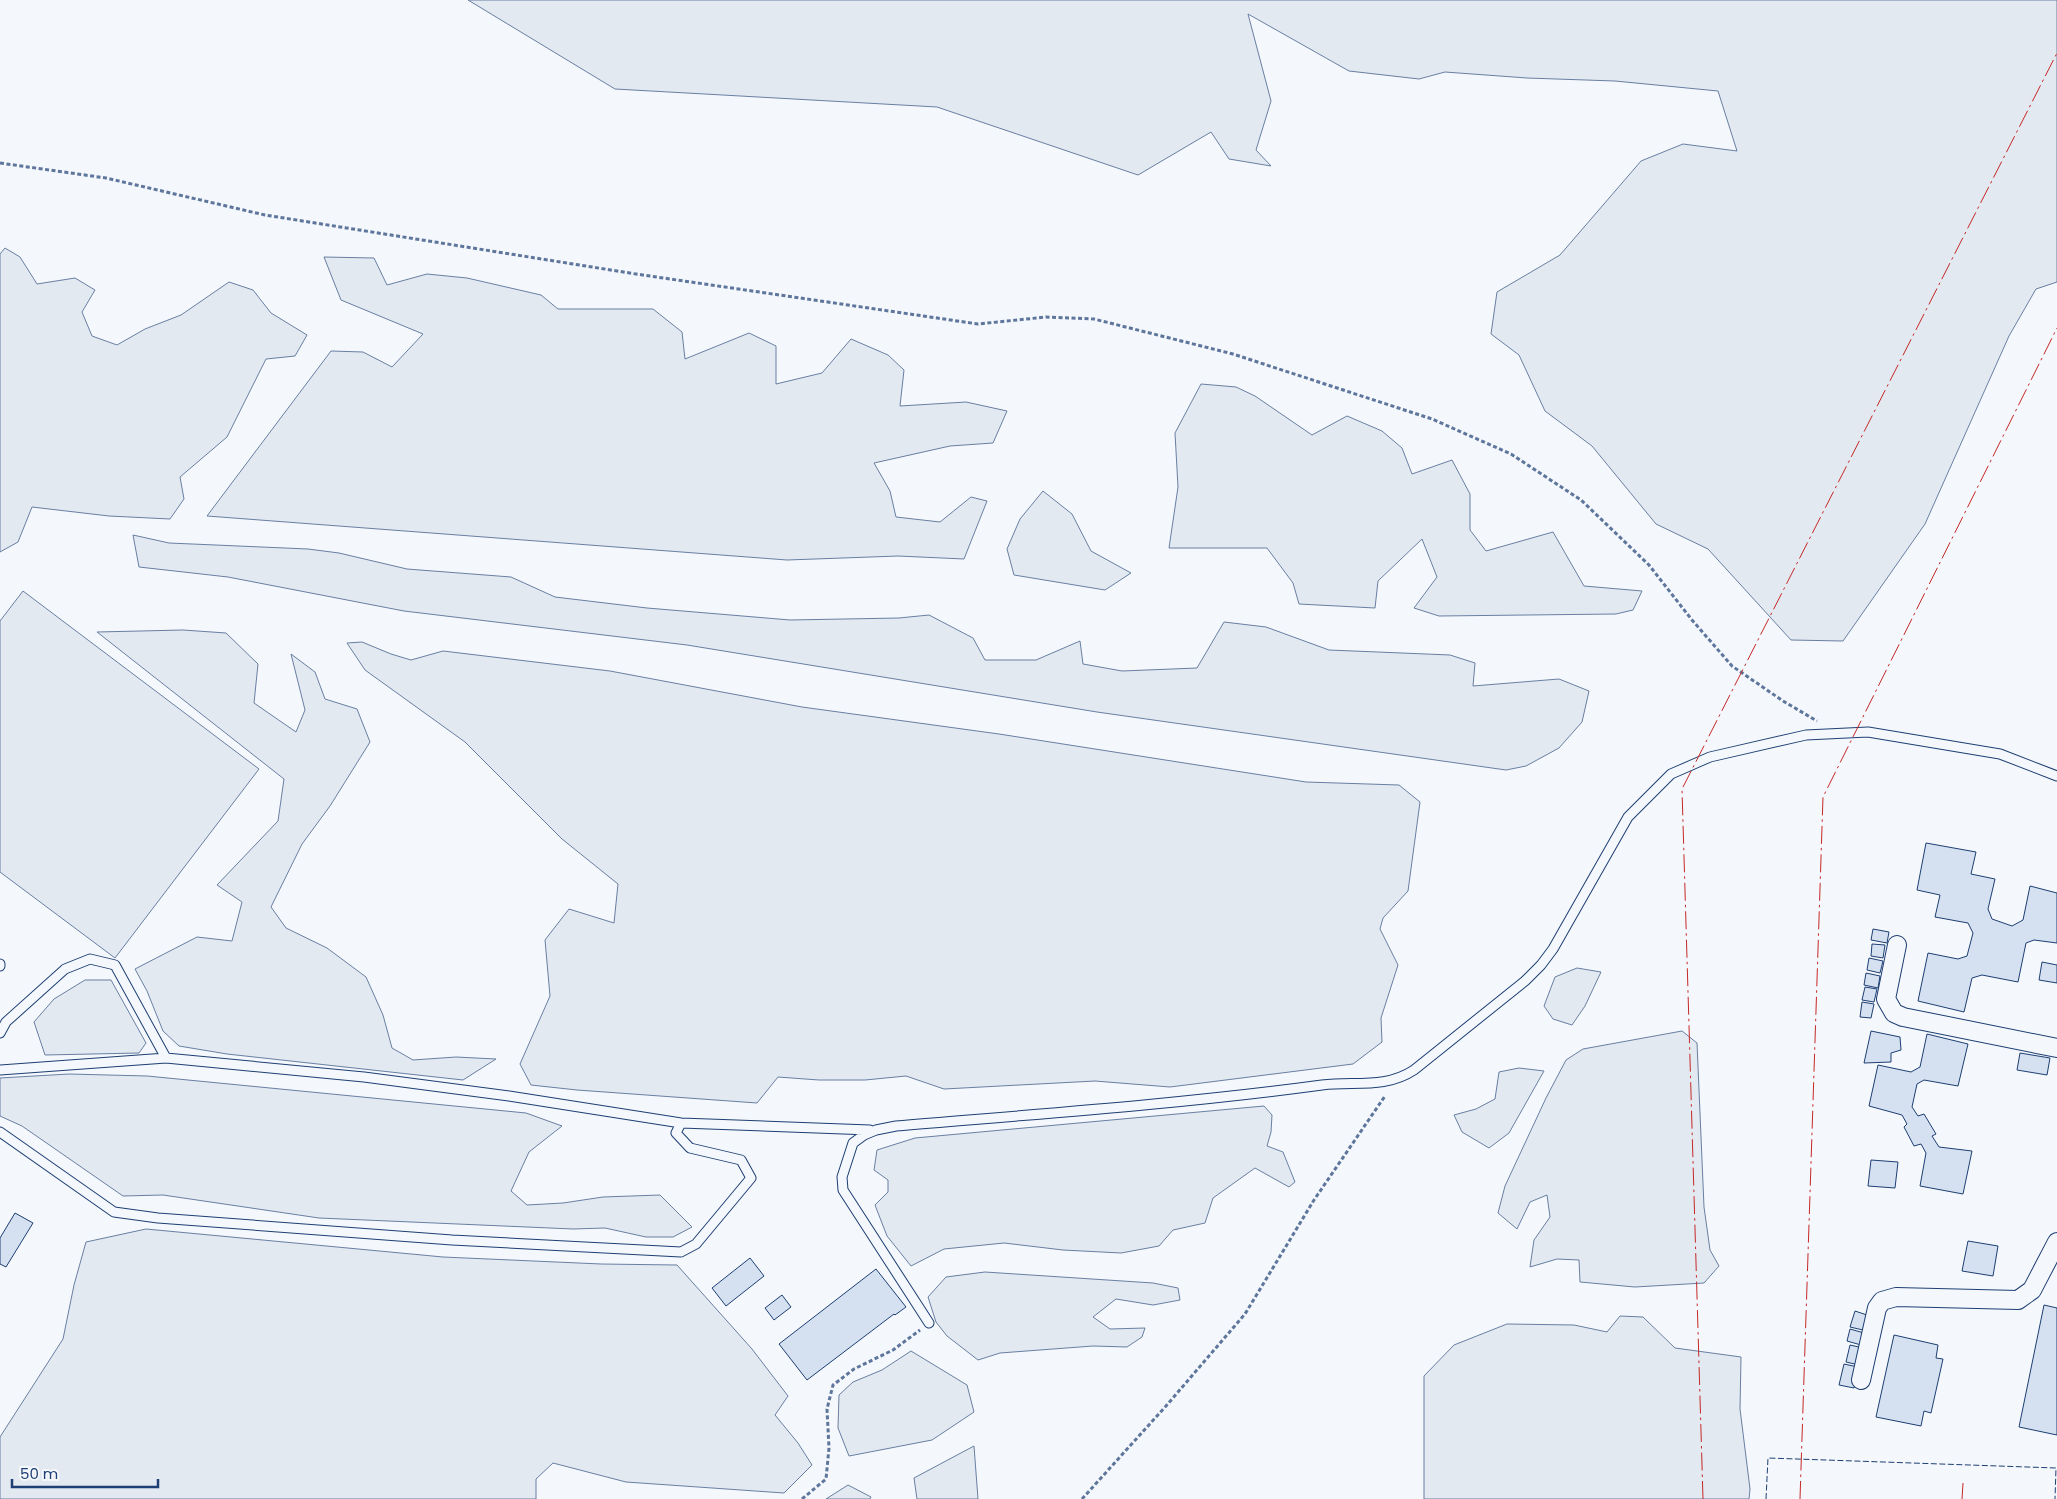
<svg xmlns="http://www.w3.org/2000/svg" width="2057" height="1499" viewBox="0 0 2057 1499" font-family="Poppins,sans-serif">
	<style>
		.green { fill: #e3e9f0; stroke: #687fa3 }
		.building { fill: #d5e0f0; stroke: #1d3f73 }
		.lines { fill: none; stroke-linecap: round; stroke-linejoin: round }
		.service-casing { stroke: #1d3f73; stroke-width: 11 }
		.minor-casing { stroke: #1d3f73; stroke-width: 20 }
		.path { stroke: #5e769c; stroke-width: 3; stroke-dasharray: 4 2.5; stroke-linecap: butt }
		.service { stroke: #f4f7fb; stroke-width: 9 }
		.minor { stroke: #f4f7fb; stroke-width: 18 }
		.fence { stroke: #1d3f73; stroke-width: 1; stroke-dasharray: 6 2.5; stroke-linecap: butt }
		.power { stroke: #c62828; stroke-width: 1; stroke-dasharray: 18 4 2.5 4; stroke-linecap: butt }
	</style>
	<rect width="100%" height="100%" fill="#f4f7fb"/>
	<path class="green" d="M 468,0 L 2057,0 L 2057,282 L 2036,289 L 2009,336 L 1925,524 L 1843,641 L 1791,640 L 1708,549 L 1656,524 L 1592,446 L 1545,411 L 1519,355 L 1491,334 L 1497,292 L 1560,255 L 1641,161 L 1683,144 L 1737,151 L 1718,91 L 1615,81 L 1527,78 L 1445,72 L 1419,79 L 1349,71 L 1248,14 L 1271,101 L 1256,150 L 1271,166 L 1229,159 L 1211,132 L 1138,175 L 937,107 L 615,89 Z
		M 5,248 L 20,257 L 37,284 L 75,278 L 95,290 L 82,312 L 92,336 L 117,345 L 145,329 L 181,315 L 229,282 L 253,290 L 271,313 L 307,335 L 295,356 L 266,359 L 227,437 L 180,477 L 184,499 L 170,519 L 109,516 L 32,507 L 18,542 L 0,552 L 0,254 Z
		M 324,257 L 374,258 L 387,285 L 427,274 L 467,278 L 541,295 L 558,309 L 653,309 L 682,332 L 685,359 L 749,333 L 776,346 L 776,384 L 822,373 L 851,339 L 888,355 L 904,370 L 900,406 L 966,402 L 1007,411 L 993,443 L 950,446 L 874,463 L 890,491 L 896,517 L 940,522 L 971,497 L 987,501 L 964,559 L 898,556 L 787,560 L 207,516 L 331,351 L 363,352 L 392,367 L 423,334 L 341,300 Z
		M 1201,384 L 1236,387 L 1255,396 L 1312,435 L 1347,416 L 1382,431 L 1402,448 L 1412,474 L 1452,460 L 1470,494 L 1470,530 L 1486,551 L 1553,532 L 1584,586 L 1642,591 L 1633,610 L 1616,614 L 1439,616 L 1414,608 L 1437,577 L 1422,539 L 1378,581 L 1375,608 L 1299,604 L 1293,583 L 1267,548 L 1169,548 L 1178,487 L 1175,433 Z
		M 1043,491 L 1072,514 L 1091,551 L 1131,573 L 1105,590 L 1014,575 L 1007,549 L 1020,519 Z
		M 133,535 L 169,543 L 308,549 L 339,553 L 407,569 L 511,577 L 555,597 L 647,608 L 790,620 L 899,618 L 929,615 L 973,638 L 985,660 L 1036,660 L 1080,641 L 1083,664 L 1122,671 L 1197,668 L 1224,622 L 1266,627 L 1329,650 L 1450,655 L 1475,663 L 1473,686 L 1559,679 L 1589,691 L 1582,722 L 1559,748 L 1526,766 L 1506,770 L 1097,712 L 687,645 L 404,611 L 228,577 L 139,567 Z
		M 23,591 L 259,769 L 115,958 L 0,872 L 0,621 Z
		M 183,630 L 226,633 L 258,664 L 254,703 L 296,732 L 305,710 L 291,654 L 315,672 L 325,699 L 357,709 L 370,742 L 330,806 L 302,844 L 271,907 L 286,928 L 327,948 L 366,977 L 383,1015 L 392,1048 L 413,1060 L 456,1057 L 496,1059 L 463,1080 L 227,1054 L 179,1046 L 163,1031 L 147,991 L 135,969 L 197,937 L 232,941 L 242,902 L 217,885 L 278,821 L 284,779 L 97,632 Z
		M 362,642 L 391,654 L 411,660 L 443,651 L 610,671 L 802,707 L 999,734 L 1306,782 L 1399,785 L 1420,802 L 1408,891 L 1383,918 L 1380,929 L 1398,965 L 1381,1018 L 1382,1042 L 1353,1064 L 1170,1087 L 1095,1081 L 944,1089 L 906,1076 L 865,1080 L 819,1080 L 778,1077 L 757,1103 L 577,1090 L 531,1085 L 520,1064 L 550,996 L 545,940 L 569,909 L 614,923 L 618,884 L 562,839 L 465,742 L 365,670 L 347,643 Z
		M 1577,968 L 1601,972 L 1585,1006 L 1572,1025 L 1553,1019 L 1544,1006 L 1555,977 Z
		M 85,980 L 111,980 L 146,1043 L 139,1053 L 45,1055 L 34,1022 L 54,999 Z
		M 1682,1031 L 1697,1043 L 1704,1207 L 1710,1250 L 1719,1266 L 1704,1283 L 1635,1287 L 1580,1282 L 1579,1260 L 1557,1259 L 1530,1267 L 1534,1240 L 1550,1217 L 1547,1195 L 1530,1202 L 1517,1229 L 1498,1213 L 1505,1186 L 1546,1098 L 1566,1060 L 1583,1049 Z
		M 1519,1068 L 1544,1071 L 1509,1133 L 1489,1148 L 1462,1132 L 1454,1115 L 1476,1109 L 1495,1099 L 1499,1072 Z
		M 69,1074 L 147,1076 L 526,1113 L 562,1126 L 529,1152 L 511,1191 L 527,1205 L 563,1203 L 603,1197 L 660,1195 L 692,1227 L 673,1237 L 646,1237 L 605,1228 L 573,1229 L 319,1218 L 163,1195 L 123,1196 L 22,1126 L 0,1116 L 0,1078 Z
		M 1264,1106 L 1272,1115 L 1271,1132 L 1267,1146 L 1283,1152 L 1295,1182 L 1289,1187 L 1255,1168 L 1213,1198 L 1205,1223 L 1173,1230 L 1159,1246 L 1121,1253 L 1063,1250 L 1004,1243 L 944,1249 L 911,1266 L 887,1236 L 875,1205 L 888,1192 L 888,1180 L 874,1170 L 877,1150 L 915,1138 Z
		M 146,1229 L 443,1257 L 601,1264 L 677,1265 L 752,1349 L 788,1396 L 775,1415 L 798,1443 L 812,1465 L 784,1493 L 626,1482 L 553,1463 L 536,1479 L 536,1499 L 0,1499 L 0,1437 L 63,1339 L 74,1285 L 86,1242 Z
		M 985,1272 L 1153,1283 L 1178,1288 L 1180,1300 L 1153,1305 L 1116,1299 L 1093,1317 L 1110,1329 L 1145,1328 L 1142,1337 L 1127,1347 L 1093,1346 L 1000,1353 L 978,1360 L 947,1336 L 936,1322 L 928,1297 L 946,1277 Z
		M 1620,1316 L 1643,1317 L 1675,1348 L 1741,1357 L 1740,1409 L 1750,1489 L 1749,1499 L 1424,1499 L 1424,1376 L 1454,1345 L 1507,1324 L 1574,1325 L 1607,1332 Z
		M 911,1351 L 967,1385 L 974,1412 L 932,1440 L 849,1456 L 838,1428 L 839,1395 L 853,1382 L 882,1370 Z
		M 974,1446 L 978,1499 L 917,1499 L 914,1478 Z
		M 848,1485 L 871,1497 L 870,1499 L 826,1499 Z"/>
	<path class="building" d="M 1926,843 L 1976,852 L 1971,874 L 1995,879 L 1988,909 L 1992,919 L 2012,926 L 2023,920 L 2030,886 L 2057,893 L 2057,943 L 2034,940 L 2026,943 L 2018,982 L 1982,975 L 1972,978 L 1964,1012 L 1918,1001 L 1928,953 L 1958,959 L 1967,956 L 1973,933 L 1968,923 L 1935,917 L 1940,895 L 1917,890 Z
		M 1873,929 L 1889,932 L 1887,943 L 1871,940 Z
		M 1872,944 L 1885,945 L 1883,958 L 1871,956 Z
		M 1869,958 L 1883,961 L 1880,973 L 1867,970 Z
		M 2042,962 L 2057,965 L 2057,983 L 2039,980 Z
		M 1866,973 L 1880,976 L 1878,988 L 1864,985 Z
		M 1865,987 L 1877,989 L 1874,1002 L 1862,1000 Z
		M 1862,1002 L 1874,1004 L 1871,1018 L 1860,1017 Z
		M 1871,1031 L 1900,1037 L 1901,1050 L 1891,1053 L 1891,1062 L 1864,1063 Z
		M 1927,1034 L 1968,1044 L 1958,1086 L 1924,1080 L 1917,1084 L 1912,1107 L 1918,1116 L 1924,1114 L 1936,1134 L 1932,1136 L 1939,1147 L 1972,1151 L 1963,1194 L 1920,1186 L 1926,1153 L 1921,1144 L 1914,1146 L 1904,1127 L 1907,1124 L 1902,1115 L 1869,1106 L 1878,1065 L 1911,1072 L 1920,1067 Z
		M 2020,1053 L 2050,1058 L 2047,1075 L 2017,1070 Z
		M 1871,1160 L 1898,1162 L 1895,1188 L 1868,1186 Z
		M 15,1213 L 33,1223 L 6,1267 L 0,1264 L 0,1238 Z
		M 1968,1241 L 1998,1246 L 1993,1276 L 1962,1271 Z
		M 750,1258 L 764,1276 L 726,1306 L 712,1288 Z
		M 876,1269 L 906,1307 L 895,1315 L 894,1314 L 807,1380 L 779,1344 Z
		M 782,1295 L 791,1307 L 774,1320 L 765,1308 Z
		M 2044,1305 L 2057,1308 L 2057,1435 L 2019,1427 Z
		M 1855,1311 L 1867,1315 L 1863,1330 L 1850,1327 Z
		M 1850,1329 L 1864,1333 L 1861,1345 L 1847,1341 Z
		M 1894,1335 L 1938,1345 L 1936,1358 L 1943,1359 L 1931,1413 L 1924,1411 L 1921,1426 L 1876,1417 Z
		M 1850,1345 L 1863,1348 L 1859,1365 L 1846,1362 Z
		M 1844,1364 L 1858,1367 L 1854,1388 L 1839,1385 Z"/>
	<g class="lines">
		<defs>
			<path id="service" d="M 0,964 L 0,966
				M 0,1033 L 6,1022 L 65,969 L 90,959 L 115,965 L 166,1058
				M 0,1070 L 166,1058 L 364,1077 L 509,1096 L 681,1123 L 870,1130
				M 0,1132 L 114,1212 L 158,1218 L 452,1240 L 681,1252 L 696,1244 L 751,1178 L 741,1160 L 690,1148 L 676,1133 L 681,1123
				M 929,1323 L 843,1190 L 842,1177 L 853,1143 L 864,1135 L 876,1130 L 896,1126 C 1038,1114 1181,1104 1322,1085 C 1355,1081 1385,1089 1414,1070 L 1525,981 L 1541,965 L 1553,949 L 1628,817 L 1671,774 L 1710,757 L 1806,735 L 1868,732 L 2000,754 L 2057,776"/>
			<path id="minor" d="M 1897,945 L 1886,999 L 1894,1013 L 1903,1017 L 2057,1048
				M 1861,1380 L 1877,1308 L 1882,1301 L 1896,1297 L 2018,1300 L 2032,1290 L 2057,1242"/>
		</defs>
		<use href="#service" class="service-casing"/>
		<use href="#minor" class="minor-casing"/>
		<path class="path" d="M 0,163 L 106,178 L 265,215 L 636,274 L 978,324 L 1046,317 L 1094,319 L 1233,354 L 1432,419 L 1511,454 L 1581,500 L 1649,565 L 1692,620 L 1732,666 L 1783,701 L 1817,721
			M 802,1499 L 826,1479 L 829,1448 L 827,1409 L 833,1385 L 854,1369 L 893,1350 L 920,1330
			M 1082,1499 L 1166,1406 L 1245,1314 L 1314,1200 L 1385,1096"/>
		<use href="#service" class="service"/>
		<use href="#minor" class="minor"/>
		<path class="fence" d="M 1766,1499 L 1768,1458 L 2056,1468 L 2055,1499"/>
		<path class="power" d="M 1703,1499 L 1682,789 L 2057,53
			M 1800,1499 L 1823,797 L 2057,328
			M 1962,1499 L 1963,1483"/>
	</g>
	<path d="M12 1479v8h146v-8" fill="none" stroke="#1d3f73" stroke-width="2.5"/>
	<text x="20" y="1479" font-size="15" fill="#1d3f73" stroke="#f4f7fb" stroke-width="4" paint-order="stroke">50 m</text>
</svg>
